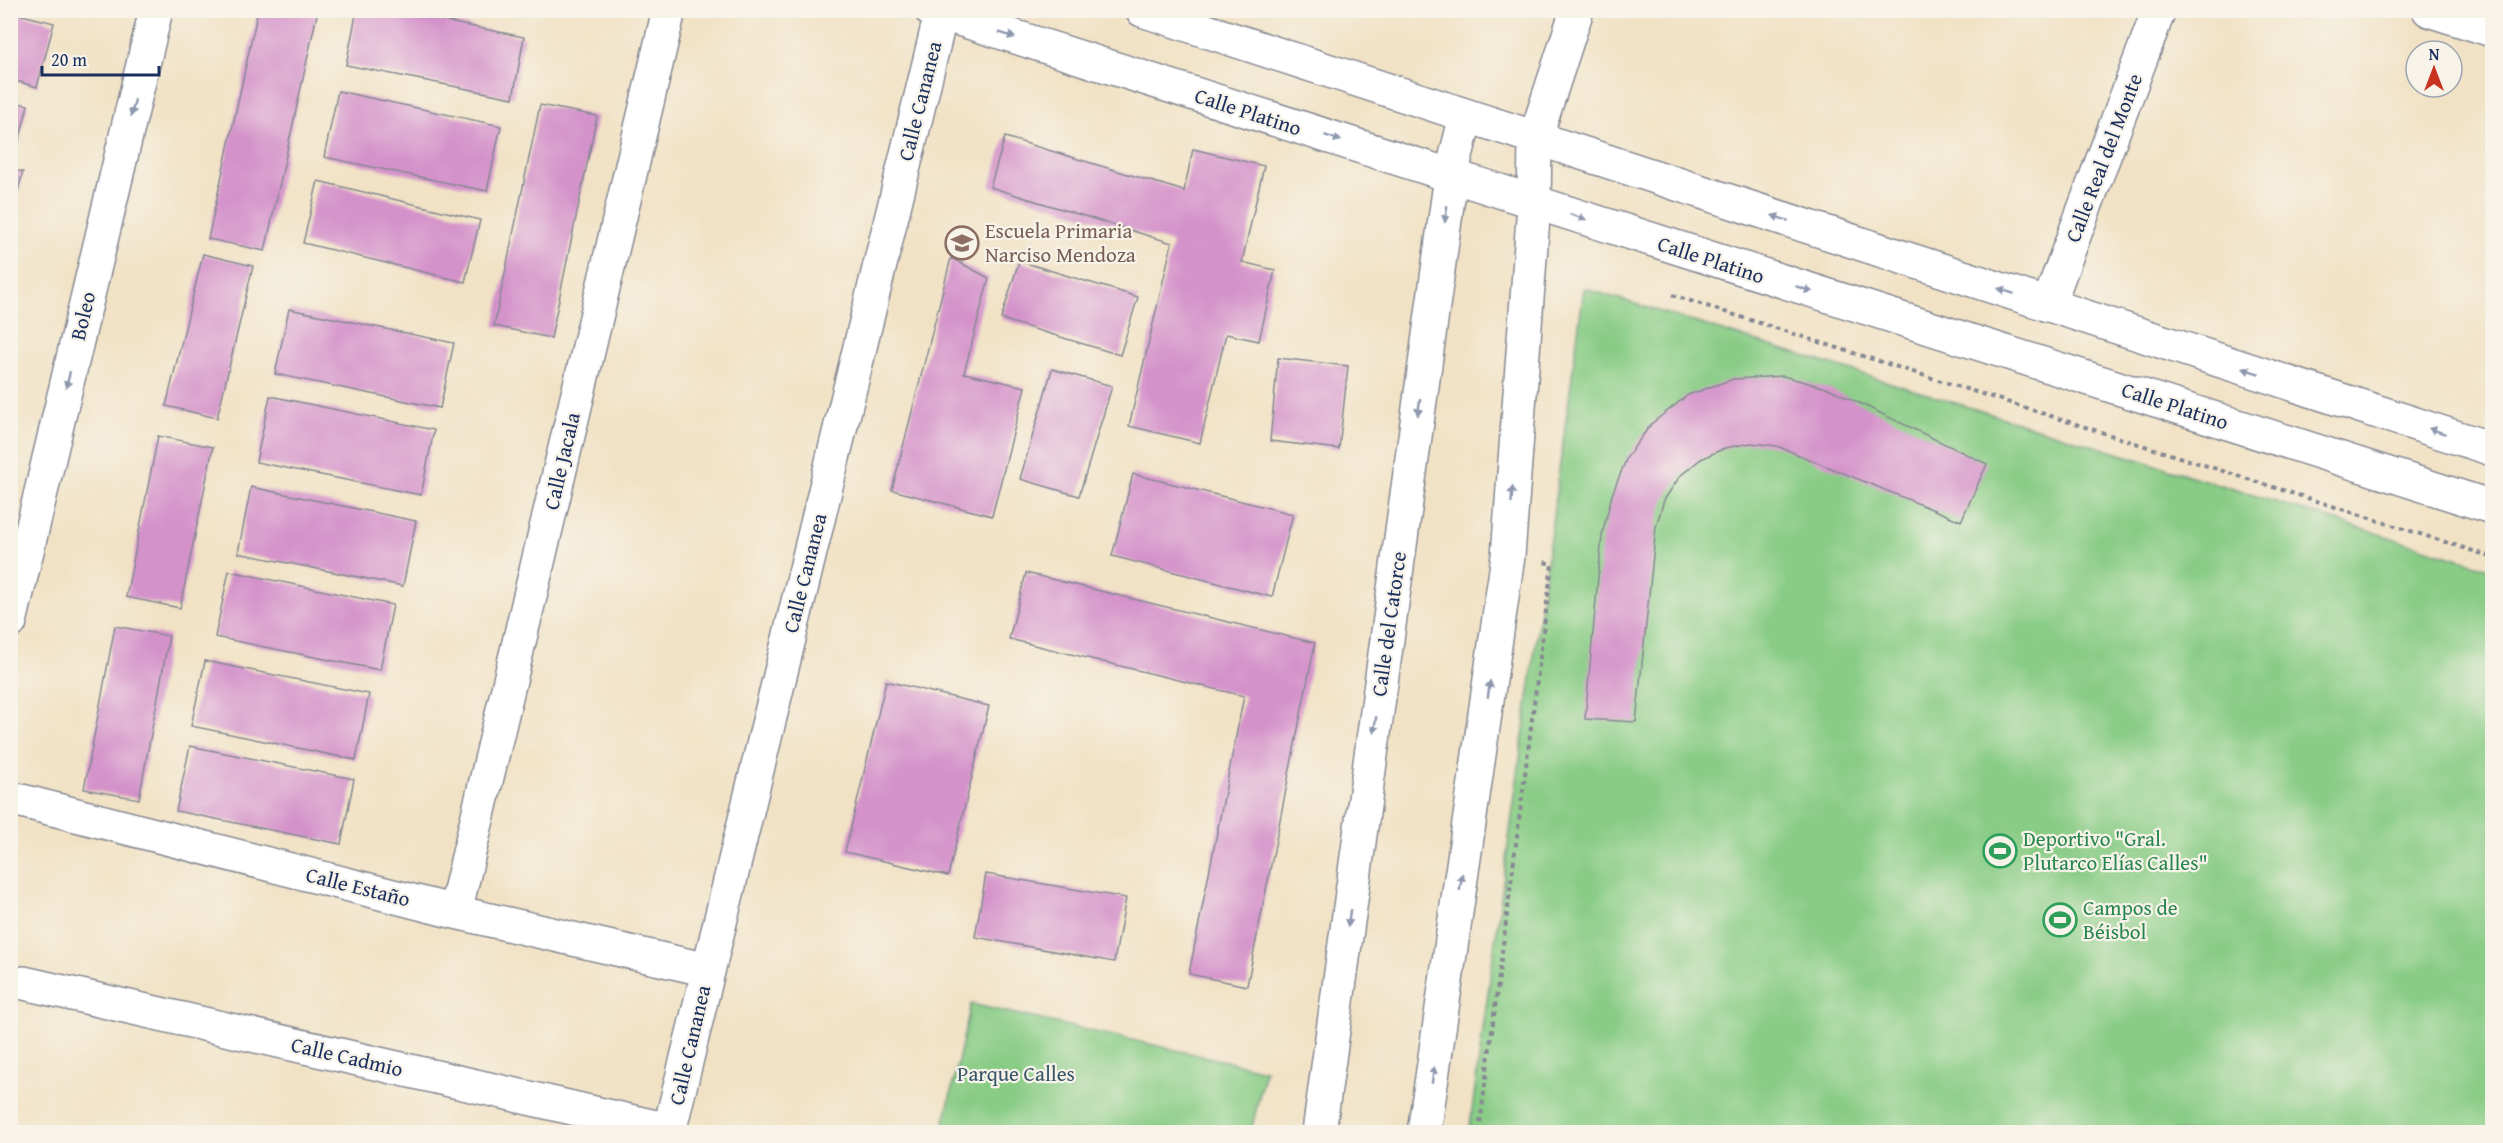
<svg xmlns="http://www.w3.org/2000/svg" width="2503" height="1143" viewBox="0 0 2503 1143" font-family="'Gentium Book Plus',serif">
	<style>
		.green { fill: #88cc85; stroke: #527e72; stroke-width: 1.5 }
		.building { fill: #d492ca }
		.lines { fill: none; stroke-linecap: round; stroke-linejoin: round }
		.street-casing { stroke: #868892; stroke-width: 36 }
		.secondary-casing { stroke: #868892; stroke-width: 36 }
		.primary-casing { stroke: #868892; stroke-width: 36 }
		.path { stroke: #868892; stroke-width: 4; stroke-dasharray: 4.5 4.5; stroke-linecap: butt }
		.street { stroke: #fff; stroke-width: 33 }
		.secondary { stroke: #fff; stroke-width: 33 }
		.primary { stroke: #fff; stroke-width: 33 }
		.oneway { fill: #8d97ae }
		.labels { text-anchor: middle; stroke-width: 4.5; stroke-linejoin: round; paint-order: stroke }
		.street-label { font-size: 21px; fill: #1b2f5e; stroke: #f7f3e8 }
		.education-label { font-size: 21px; fill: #785e54; stroke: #f7f3e8; text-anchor: start }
		.leisure-label { font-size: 21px; fill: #27864d; stroke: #f7f3e8; text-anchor: start }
		.park-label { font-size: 21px; fill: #365668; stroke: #f7f3e8 }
	</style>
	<rect width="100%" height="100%" fill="#f7f3e8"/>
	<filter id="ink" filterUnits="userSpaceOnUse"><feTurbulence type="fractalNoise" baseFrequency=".0167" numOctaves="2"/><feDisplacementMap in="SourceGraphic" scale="12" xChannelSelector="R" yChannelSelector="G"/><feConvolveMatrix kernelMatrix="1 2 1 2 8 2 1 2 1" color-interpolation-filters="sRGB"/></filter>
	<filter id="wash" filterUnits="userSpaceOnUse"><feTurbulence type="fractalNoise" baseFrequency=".008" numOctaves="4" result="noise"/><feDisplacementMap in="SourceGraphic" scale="24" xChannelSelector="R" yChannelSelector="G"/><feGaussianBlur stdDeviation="1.35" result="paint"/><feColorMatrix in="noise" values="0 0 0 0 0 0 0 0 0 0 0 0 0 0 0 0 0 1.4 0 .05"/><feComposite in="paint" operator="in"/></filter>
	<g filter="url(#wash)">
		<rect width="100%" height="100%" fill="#f1e2c5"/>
		<path class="green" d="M 1584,288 L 2492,569 L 2492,1132 L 1469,1132 Z
			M 971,1004 L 1265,1070 L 1251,1132 L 942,1132 Z"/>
		<g id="blocks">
			<path class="building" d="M 258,10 L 318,10 L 265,251 L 208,239 Z
				M 357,10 L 388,10 L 524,37 L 513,98 L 346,65 Z
				M 10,12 L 54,23 L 37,87 L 16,81 L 11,98 Z
				M 338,91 L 501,126 L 487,191 L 324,157 Z
				M 10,101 L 28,105 L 12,170 L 23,172 L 11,216 Z
				M 540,105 L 597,116 L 551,338 L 494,326 Z
				M 1005,137 L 1184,191 L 1193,149 L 1264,166 L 1242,262 L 1275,270 L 1259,341 L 1226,334 L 1200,443 L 1129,426 L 1172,243 L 990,187 Z
				M 318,181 L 480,220 L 465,282 L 303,243 Z
				M 203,254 L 253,266 L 217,418 L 166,406 Z
				M 951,258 L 989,278 L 964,373 L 1025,387 L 992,516 L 892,490 Z
				M 1019,261 L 1138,297 L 1120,355 L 1001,319 Z
				M 289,309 L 454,343 L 440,408 L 275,374 Z
				M 1278,358 L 1348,366 L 1339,449 L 1270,441 Z
				M 1052,369 L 1112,386 L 1079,496 L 1020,479 Z
				M 1783,376 L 1830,389 L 1987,464 L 1961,521 L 1777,446 L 1751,443 L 1725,448 L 1701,459 L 1680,476 L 1664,500 L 1656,527 L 1636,722 L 1585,719 L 1602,535 L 1612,495 L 1627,457 L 1651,424 L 1688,395 L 1733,379 Z
				M 270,396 L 434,430 L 421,495 L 256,462 Z
				M 158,436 L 213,447 L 180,608 L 126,597 Z
				M 1133,474 L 1293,514 L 1272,597 L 1112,556 Z
				M 251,487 L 416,521 L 403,586 L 238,553 Z
				M 229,571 L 393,605 L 380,670 L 215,637 Z
				M 1026,573 L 1315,643 L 1247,986 L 1189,974 L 1244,696 L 1009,639 Z
				M 115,626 L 169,636 L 139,799 L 84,789 Z
				M 205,661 L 369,694 L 356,760 L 191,726 Z
				M 886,681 L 989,706 L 948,876 L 845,852 Z
				M 190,746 L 354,779 L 341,844 L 176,811 Z
				M 986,874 L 1126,898 L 1114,962 L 975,937 Z"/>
		</g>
	</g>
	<g filter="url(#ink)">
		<use href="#blocks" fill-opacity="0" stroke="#868892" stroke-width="1.5"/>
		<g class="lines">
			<defs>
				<path id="street" d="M 2429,10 L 2492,30
					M 2048,305 L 2159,10
					M 10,798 L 455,912 L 708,970
					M 455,912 L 669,10
					M 24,983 L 669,1130
					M 669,1132 L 941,14
					M 1319,1132 L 1451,176 L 1466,116
					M 1424,1132 L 1508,556 L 1534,204 L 1535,139 L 1577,10"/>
				<path id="secondary" d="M 931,10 L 2492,507
					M 1142,10 L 2492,449"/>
				<path id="primary" d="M 10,622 L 156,10"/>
			</defs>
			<use href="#street" class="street-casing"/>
			<use href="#secondary" class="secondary-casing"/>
			<use href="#primary" class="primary-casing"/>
			<path class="path" d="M 1672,295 L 2492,557
				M 1479,1132 L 1552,564 L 1544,562"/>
			<use href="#street" class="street"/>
			<use href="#secondary" class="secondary"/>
			<use href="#primary" class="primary"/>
		</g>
		<defs><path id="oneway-solid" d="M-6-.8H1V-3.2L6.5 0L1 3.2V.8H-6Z" transform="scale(1.5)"/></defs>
		<g class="oneway">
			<use href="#oneway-solid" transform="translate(1007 35) rotate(18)"/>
			<use href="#oneway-solid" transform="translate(133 108) rotate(103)"/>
			<use href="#oneway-solid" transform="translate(1333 138) rotate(18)"/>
			<use href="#oneway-solid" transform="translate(1446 214) rotate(98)"/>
			<use href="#oneway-solid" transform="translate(1578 217) rotate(18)"/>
			<use href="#oneway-solid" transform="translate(1780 218) rotate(-162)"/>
			<use href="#oneway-solid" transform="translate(1804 289) rotate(18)"/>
			<use href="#oneway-solid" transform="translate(2006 291) rotate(-162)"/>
			<use href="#oneway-solid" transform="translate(2251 371) rotate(-162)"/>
			<use href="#oneway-solid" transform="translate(68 380) rotate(103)"/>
			<use href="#oneway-solid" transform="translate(1419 407) rotate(98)"/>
			<use href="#oneway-solid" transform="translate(2437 431) rotate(-162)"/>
			<use href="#oneway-solid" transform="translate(1512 495) rotate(-86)"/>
			<use href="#oneway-solid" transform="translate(1489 689) rotate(-82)"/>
			<use href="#oneway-solid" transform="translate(1375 725) rotate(98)"/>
			<use href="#oneway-solid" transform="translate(1461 882) rotate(-82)"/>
			<use href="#oneway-solid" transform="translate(1349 918) rotate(98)"/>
			<use href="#oneway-solid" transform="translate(1433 1075) rotate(-82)"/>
		</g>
	</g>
	<defs>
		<symbol id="school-ring" viewBox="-11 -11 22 22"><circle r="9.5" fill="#f7f3e8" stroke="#8d6e63" stroke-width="1.5"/><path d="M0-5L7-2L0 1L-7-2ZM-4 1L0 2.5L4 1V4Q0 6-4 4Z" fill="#8d6e63"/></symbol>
		<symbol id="stadium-ring" viewBox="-11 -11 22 22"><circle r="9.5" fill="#f7f3e8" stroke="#2e9e5b" stroke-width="1.5"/><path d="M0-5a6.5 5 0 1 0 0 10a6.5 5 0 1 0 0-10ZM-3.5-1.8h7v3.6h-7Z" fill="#2e9e5b"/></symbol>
	</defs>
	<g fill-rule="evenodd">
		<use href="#school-ring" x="943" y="224" width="38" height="38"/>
		<use href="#stadium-ring" x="1981" y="832" width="38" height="38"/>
		<use href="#stadium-ring" x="2041" y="901" width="38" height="38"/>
	</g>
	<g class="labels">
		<g class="street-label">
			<text transform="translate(920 101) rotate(-76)" y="7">Calle Cananea</text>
			<text transform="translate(1248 112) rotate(18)" y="7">Calle Platino</text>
			<text transform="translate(2104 158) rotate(-69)" y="7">Calle Real del Monte</text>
			<text transform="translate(1711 260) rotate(18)" y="7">Calle Platino</text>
			<text transform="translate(83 316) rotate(-77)" y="7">Boleo</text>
			<text transform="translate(2175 406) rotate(18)" y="7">Calle Platino</text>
			<text transform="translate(562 461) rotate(-77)" y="7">Calle Jacala</text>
			<text transform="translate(805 573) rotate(-76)" y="7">Calle Cananea</text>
			<text transform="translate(1389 624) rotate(-82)" y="7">Calle del Catorce</text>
			<text transform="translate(358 887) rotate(14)" y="7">Calle Estaño</text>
			<text transform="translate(690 1045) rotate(-77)" y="7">Calle Cananea</text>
			<text transform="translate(347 1057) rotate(13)" y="7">Calle Cadmio</text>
		</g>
		<g class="education-label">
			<text x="985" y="238">Escuela Primaria<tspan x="985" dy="24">Narciso Mendoza</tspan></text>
		</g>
		<g class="leisure-label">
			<text x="2023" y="846">Deportivo "Gral.<tspan x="2023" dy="24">Plutarco Elías Calles"</tspan></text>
			<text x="2083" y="915">Campos de<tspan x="2083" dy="24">Béisbol</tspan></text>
		</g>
		<g class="park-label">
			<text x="1016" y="1081">Parque Calles</text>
		</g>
	</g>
	<rect width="2503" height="1143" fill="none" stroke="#f7f3e8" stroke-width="36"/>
	<g transform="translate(2434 69)"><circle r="28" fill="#f7f3e8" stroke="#9fa5b1" stroke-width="1.5"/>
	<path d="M0-4.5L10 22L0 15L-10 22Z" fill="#c8321e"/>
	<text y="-9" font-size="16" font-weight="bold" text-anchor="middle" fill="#1b2f5e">N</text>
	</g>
	<path d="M42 66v9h117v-9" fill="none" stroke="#1b2f5e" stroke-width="3"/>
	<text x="51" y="66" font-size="18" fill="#1b2f5e" stroke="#f7f3e8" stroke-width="4.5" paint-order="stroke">20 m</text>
</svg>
